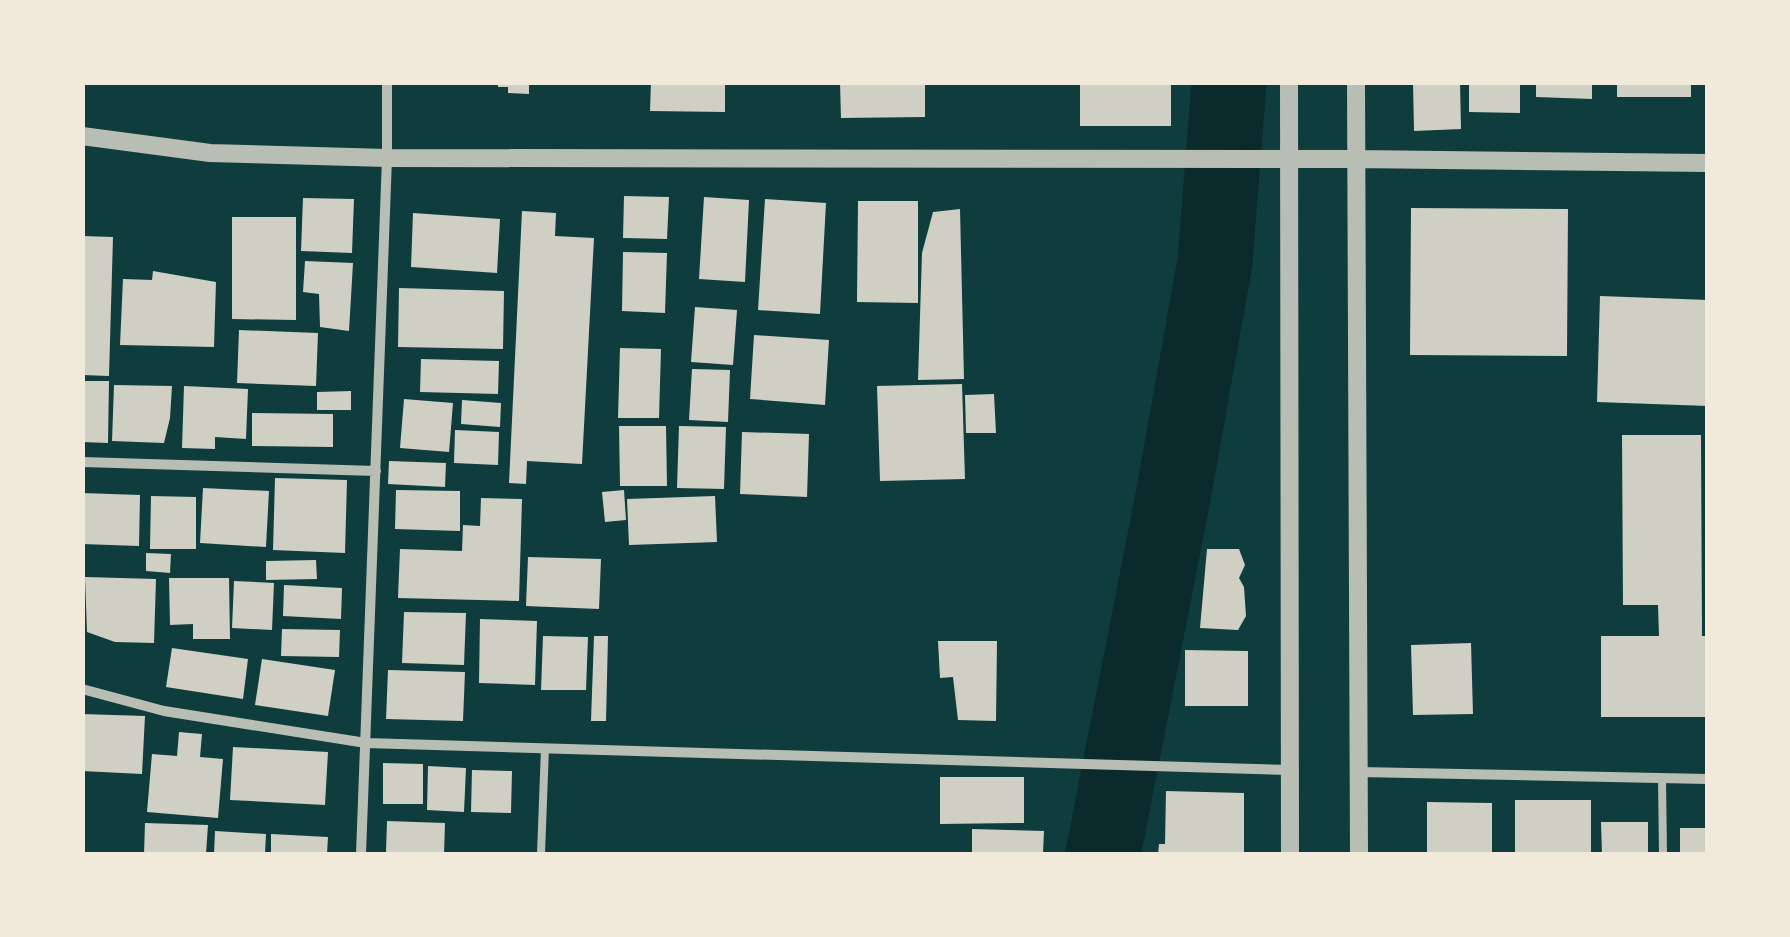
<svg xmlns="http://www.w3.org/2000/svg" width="1790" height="937" viewBox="0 0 1790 937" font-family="'Libre Baskerville',serif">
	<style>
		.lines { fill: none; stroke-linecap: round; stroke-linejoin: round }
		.river { stroke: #0a2a2b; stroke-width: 75 }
		.building { fill: #cfcfc3 }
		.service { stroke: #b8beb3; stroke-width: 8 }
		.minor { stroke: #b8beb3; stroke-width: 10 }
		.tertiary { stroke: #b8beb3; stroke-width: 18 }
	</style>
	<rect width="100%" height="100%" fill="#0f3d3e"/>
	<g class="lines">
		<path class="river" d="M 1103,854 L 1173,497 L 1215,262 L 1229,82"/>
	</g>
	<path class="building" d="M 498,82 L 529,82 L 529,94 L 508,93 L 508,87 L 498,87 Z
		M 651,82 L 725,82 L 725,112 L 650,111 Z
		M 840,82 L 925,82 L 925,117 L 841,118 Z
		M 1080,82 L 1171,82 L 1171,126 L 1080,126 Z
		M 1413,82 L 1460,82 L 1461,129 L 1414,131 Z
		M 1469,82 L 1520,82 L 1520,113 L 1469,112 Z
		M 1536,82 L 1592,82 L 1592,99 L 1536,97 Z
		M 1617,82 L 1691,82 L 1691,97 L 1617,97 Z
		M 624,196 L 669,197 L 667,239 L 623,238 Z
		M 704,197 L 749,200 L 745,282 L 699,279 Z
		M 303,198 L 354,199 L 352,253 L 301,251 Z
		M 765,199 L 826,203 L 820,314 L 758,310 Z
		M 858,201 L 918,201 L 918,303 L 857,302 Z
		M 1411,208 L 1568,209 L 1567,356 L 1410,355 Z
		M 960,209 L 964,379 L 918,380 L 922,253 L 933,212 Z
		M 522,211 L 556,213 L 555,236 L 594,238 L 582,464 L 527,461 L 526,484 L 509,483 Z
		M 413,213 L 500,219 L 497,273 L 411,267 Z
		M 232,217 L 296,217 L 296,320 L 232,319 Z
		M 82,236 L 113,237 L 109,376 L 82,375 Z
		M 623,252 L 667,253 L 665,313 L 622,311 Z
		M 305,261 L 353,263 L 349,331 L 320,327 L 319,294 L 303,292 Z
		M 153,271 L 216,282 L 214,347 L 120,345 L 123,279 L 152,280 Z
		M 399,288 L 504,291 L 503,349 L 398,347 Z
		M 1600,296 L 1708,300 L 1708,406 L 1597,402 Z
		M 695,307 L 737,310 L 733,365 L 691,362 Z
		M 239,330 L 318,333 L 316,386 L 237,383 Z
		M 754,335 L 829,340 L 825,405 L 750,399 Z
		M 620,348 L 661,349 L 659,418 L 618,418 Z
		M 421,359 L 499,361 L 498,394 L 420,392 Z
		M 692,369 L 730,370 L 728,422 L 689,420 Z
		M 82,381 L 109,381 L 108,443 L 82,442 Z
		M 962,384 L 965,479 L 880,481 L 877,386 Z
		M 114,385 L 172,386 L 170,418 L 164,443 L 112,441 Z
		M 184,386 L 248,389 L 246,439 L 215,437 L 215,449 L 182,448 Z
		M 351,391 L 351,410 L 317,410 L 317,392 Z
		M 994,394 L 996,433 L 966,433 L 965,395 Z
		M 404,399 L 453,403 L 449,452 L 400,448 Z
		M 462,400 L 501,403 L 500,427 L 461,424 Z
		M 252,413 L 333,414 L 333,447 L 252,446 Z
		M 619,426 L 666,426 L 667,486 L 620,486 Z
		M 679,426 L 726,427 L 724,489 L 677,488 Z
		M 455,430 L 499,432 L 498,465 L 454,463 Z
		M 742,432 L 809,434 L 807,497 L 740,494 Z
		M 1622,435 L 1701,435 L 1702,636 L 1708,636 L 1708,717 L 1601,717 L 1601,636 L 1659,636 L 1658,605 L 1623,605 Z
		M 389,461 L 446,463 L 445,487 L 388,484 Z
		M 275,478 L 347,480 L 345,553 L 273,550 Z
		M 203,488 L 269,491 L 266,547 L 200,543 Z
		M 396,490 L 460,491 L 460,531 L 395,529 Z
		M 624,490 L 626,520 L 605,522 L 602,492 Z
		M 82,493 L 140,495 L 139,546 L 82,544 Z
		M 151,496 L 196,497 L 196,549 L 150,549 Z
		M 715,496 L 717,542 L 629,545 L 627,499 Z
		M 481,498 L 522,499 L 519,601 L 398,598 L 400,549 L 462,551 L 463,525 L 480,526 Z
		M 1207,549 L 1239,549 L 1245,565 L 1239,578 L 1244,587 L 1246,616 L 1238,630 L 1200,628 Z
		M 146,553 L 171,554 L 170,573 L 146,571 Z
		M 528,557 L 601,559 L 599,609 L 526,606 Z
		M 316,560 L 317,579 L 266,580 L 266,561 Z
		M 85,577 L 156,579 L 154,643 L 115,642 L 87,632 Z
		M 169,578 L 229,578 L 230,639 L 193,639 L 193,624 L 170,625 Z
		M 234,581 L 274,583 L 272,630 L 232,628 Z
		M 284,585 L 342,588 L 341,619 L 283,616 Z
		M 404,612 L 466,613 L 464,665 L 402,663 Z
		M 480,619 L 537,621 L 535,685 L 479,683 Z
		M 282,629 L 340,630 L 339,657 L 281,656 Z
		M 543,636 L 588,637 L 586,690 L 541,690 Z
		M 594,636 L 608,636 L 606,721 L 591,721 Z
		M 938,641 L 997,641 L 996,721 L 958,720 L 953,677 L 940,678 Z
		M 1471,643 L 1473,714 L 1413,715 L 1411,645 Z
		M 172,648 L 248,659 L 243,699 L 166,687 Z
		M 1185,650 L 1248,651 L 1248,706 L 1185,706 Z
		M 262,659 L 335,670 L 328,716 L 255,705 Z
		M 388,670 L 465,672 L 463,721 L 386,719 Z
		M 82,714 L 145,716 L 142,774 L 82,771 Z
		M 179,732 L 202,734 L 200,757 L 223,759 L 218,818 L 147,812 L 152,754 L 177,756 Z
		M 233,747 L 328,752 L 325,805 L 230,800 Z
		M 383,763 L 423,764 L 423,804 L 383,804 Z
		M 428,766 L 466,768 L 464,812 L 427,810 Z
		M 472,770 L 512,771 L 511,813 L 471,812 Z
		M 940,777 L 1024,777 L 1024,823 L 940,824 Z
		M 1166,791 L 1244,793 L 1244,854 L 1158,854 L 1159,844 L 1165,844 Z
		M 1515,800 L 1591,800 L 1591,854 L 1515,854 Z
		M 1427,802 L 1492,803 L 1492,854 L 1427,854 Z
		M 387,821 L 445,823 L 444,854 L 386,852 Z
		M 1601,822 L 1648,822 L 1648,854 L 1602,854 Z
		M 145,823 L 208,825 L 206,854 L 144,854 Z
		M 1680,828 L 1708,828 L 1708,854 L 1680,854 Z
		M 972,829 L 1044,831 L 1043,854 L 972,854 Z
		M 215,831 L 266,834 L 265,854 L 214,854 Z
		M 271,834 L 328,837 L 327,854 L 271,854 Z"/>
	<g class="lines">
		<path class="service" d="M 1662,778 L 1663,854
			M 541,854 L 545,748"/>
		<path class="minor" d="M 82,462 L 376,471
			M 82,689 L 164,711 L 366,743 L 1290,770
			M 1359,772 L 1708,779
			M 361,854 L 387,158 L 387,82"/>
		<path class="tertiary" d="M 1289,82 L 1290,854
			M 1356,82 L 1359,854
			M 82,136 L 210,153 L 387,158 L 1356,159 L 1708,163"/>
	</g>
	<rect width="1790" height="937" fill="none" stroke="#f1e9da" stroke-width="170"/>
</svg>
